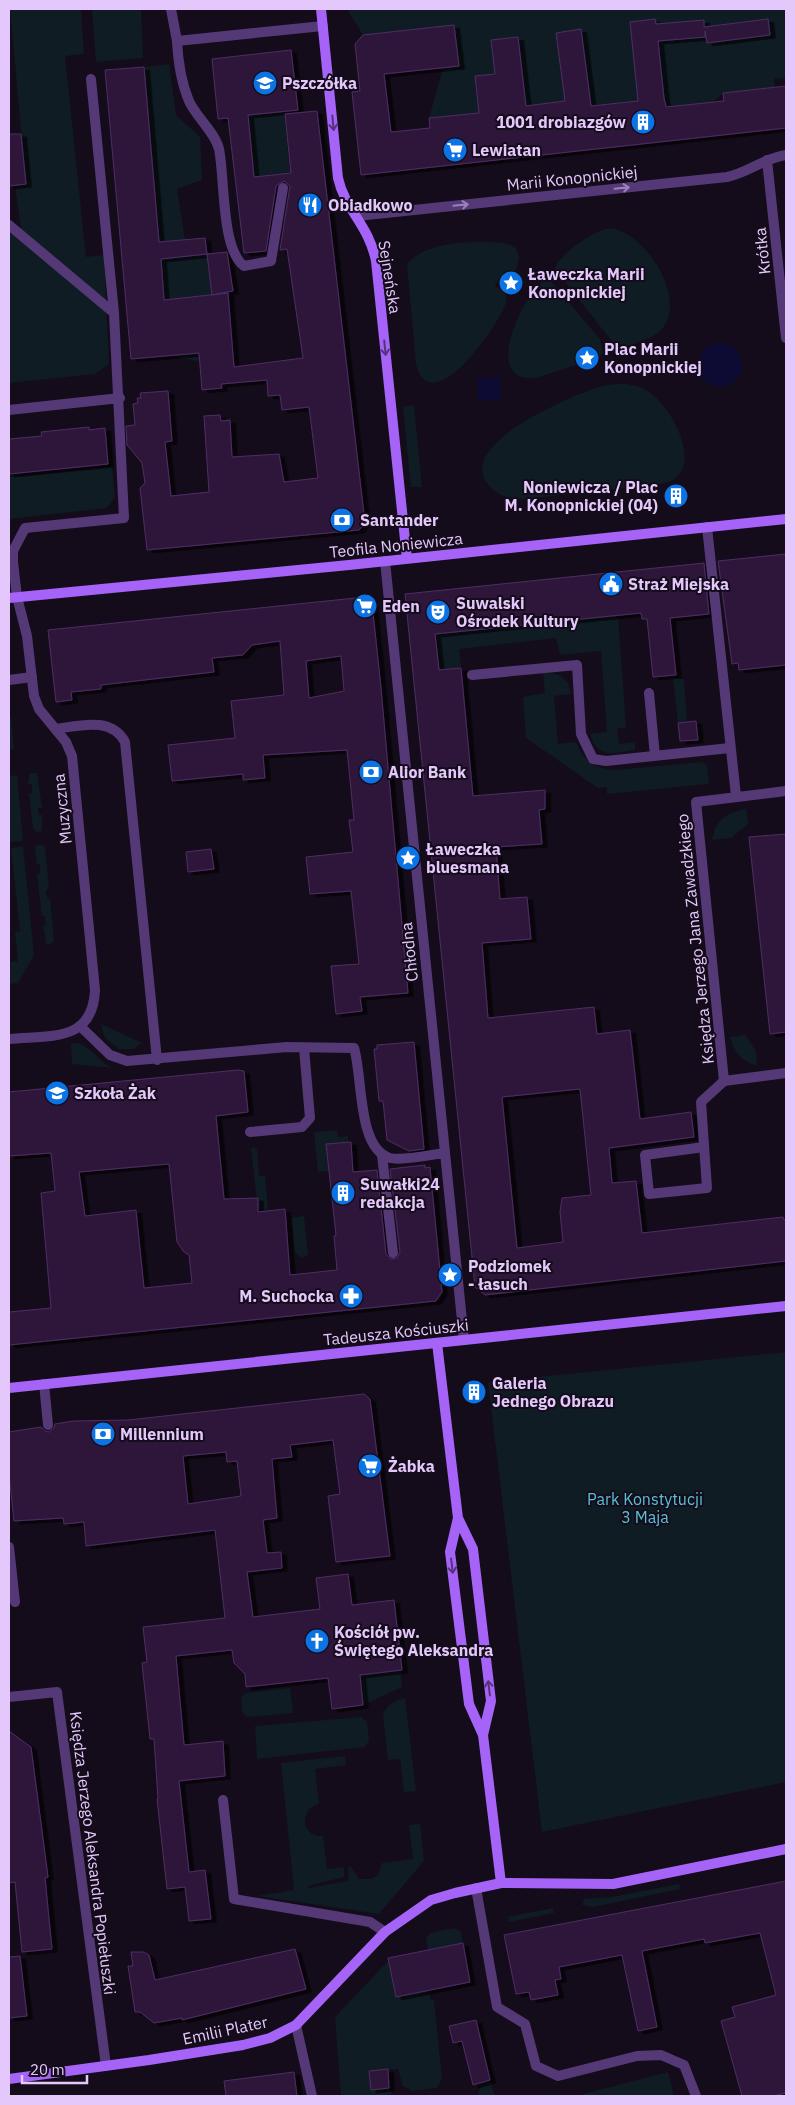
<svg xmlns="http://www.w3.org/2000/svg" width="795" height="2105" viewBox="0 0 795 2105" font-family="'IBM Plex Sans',sans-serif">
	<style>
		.green { fill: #0f1c24 }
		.water { fill: #0d0a34 }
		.building { fill: #2d193a; stroke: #4f2c65; fill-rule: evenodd; filter: url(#shadow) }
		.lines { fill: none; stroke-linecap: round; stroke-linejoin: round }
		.lane { stroke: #553977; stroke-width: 10 }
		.street { stroke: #553977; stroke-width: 10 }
		.secondary { stroke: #a564f7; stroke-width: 10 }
		.oneway { stroke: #55347d }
		.oneway2 { stroke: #9c80ba }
		.labels { text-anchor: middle; stroke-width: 4; stroke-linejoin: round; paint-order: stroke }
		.poi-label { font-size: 16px; font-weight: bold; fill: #e4c8fc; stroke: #140c1a; text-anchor: start }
		.street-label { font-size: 16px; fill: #e4c8fc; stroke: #140c1a }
		.park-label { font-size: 16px; fill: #59c1d6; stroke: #140c1a }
	</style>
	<defs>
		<filter id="shadow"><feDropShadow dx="5.5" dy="3" stdDeviation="0" flood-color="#0009"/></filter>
	</defs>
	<rect width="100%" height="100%" fill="#140c1a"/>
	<path class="green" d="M 10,9 L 81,9 L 84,54 L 65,56 L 86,257 L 104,255 L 109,364 L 95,374 L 9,383 L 9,229 L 21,228 L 15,185 L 26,184 Z
		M 92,9 L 141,9 L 143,58 L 96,62 Z
		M 347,9 L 786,9 L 786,78 L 774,79 L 775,87 L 724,93 L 713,102 L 666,107 L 664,98 L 569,108 L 568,101 L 499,109 L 495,74 L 475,76 L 477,99 L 488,112 L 429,118 L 443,68 L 439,27 L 363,35 Z
		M 169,64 L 176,115 L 200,137 L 202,180 L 177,189 L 185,240 L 205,238 L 188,240 L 190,256 L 207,254 L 212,295 L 193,297 L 199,361 L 169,356 L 144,67 Z
		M 284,111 L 290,172 L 254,177 L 248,115 Z
		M 610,228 C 645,232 688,298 662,329 C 656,336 647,339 639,342 C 627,347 621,349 611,340 L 555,269 C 558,254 595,230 610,228 Z
		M 505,243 L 516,248 L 519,258 L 514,277 L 507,281 L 498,279 L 495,287 L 504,290 L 507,300 C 501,323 431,424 416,364 L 407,264 C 427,240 475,241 505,243 Z
		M 548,278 L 600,339 L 603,353 L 598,358 L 536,378 C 475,384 531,281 548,278 Z
		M 626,384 C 633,385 642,387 648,391 C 673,407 709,475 661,484 L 524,499 C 506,498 495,496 485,480 C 463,441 571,396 599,387 C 608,384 617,384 626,384 Z
		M 414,405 L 422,487 L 411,487 L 403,407 Z
		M 112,467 L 115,497 L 107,508 L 9,519 L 9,477 Z
		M 618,616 L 626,727 L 617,729 L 619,744 L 635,742 L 635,750 C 613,753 598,760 590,734 L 607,732 L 601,651 L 560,655 L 556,638 L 459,649 L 461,668 L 439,670 L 435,634 Z
		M 543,673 C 560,672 569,678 571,694 L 554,696 L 558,744 L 576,742 C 584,762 593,768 615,770 L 702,762 L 707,765 L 709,782 L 708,784 L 607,794 L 607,787 L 598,788 L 526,738 L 523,697 L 545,693 Z
		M 673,678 L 684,679 L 687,722 L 678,723 Z
		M 11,717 L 14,749 L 9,750 L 9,718 Z
		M 37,773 L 42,808 L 38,808 L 39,815 L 42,815 L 42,831 L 36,832 L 33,828 L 29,793 L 32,793 L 32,784 L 28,784 L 30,773 Z
		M 17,775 L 23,841 L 10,842 L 9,776 Z
		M 746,809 L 748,824 L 731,838 L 712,840 C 716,819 726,813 746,809 Z
		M 37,845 L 43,845 L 45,847 L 49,889 L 46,890 L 47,899 L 50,899 L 54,940 L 51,944 L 46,944 L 43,925 L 46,925 L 45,916 L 42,916 L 37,874 L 40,873 L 40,864 L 37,864 L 35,848 Z
		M 23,846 L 34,955 L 18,983 L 9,984 L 9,962 L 18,961 L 15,932 L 20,931 L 11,848 Z
		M 101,1024 L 142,1043 L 134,1049 L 119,1049 L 105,1038 Z
		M 745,1035 L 756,1051 L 757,1066 C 741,1060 735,1054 730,1037 Z
		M 71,1043 C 89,1041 97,1062 113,1068 L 72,1064 Z
		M 337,1130 L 338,1137 L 348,1136 L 348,1142 L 326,1144 L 329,1171 L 318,1172 L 314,1132 Z
		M 251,1148 L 255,1148 L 257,1150 L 259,1176 L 265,1176 L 268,1209 L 258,1210 Z
		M 304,1216 L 308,1254 L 302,1258 L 295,1253 L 292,1218 Z
		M 786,1352 L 786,1782 L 542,1832 L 488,1382 Z
		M 400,1670 L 402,1687 L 363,1705 L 360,1675 Z
		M 290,1688 L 293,1713 L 247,1717 L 242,1712 L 241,1697 L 246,1693 Z
		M 405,1698 L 416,1791 L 404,1792 L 400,1759 L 388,1760 L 383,1715 C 387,1704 395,1701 405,1698 Z
		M 361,1717 L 367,1722 L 369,1740 L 365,1747 L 257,1759 L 255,1726 Z
		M 345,1756 L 346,1765 L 315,1769 L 319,1803 L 309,1809 C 300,1822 307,1837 323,1836 L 327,1869 L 344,1867 L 344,1877 L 308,1886 L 308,1888 L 347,1881 L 349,1877 L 348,1867 L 351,1867 L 359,1879 L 371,1879 L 378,1875 L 382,1863 L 413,1859 L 409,1825 L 420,1824 L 424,1861 L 379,1914 L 258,1896 L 294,1890 L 281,1763 Z
		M 679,1884 L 680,1889 L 593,1907 L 582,1905 L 585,1899 L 611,1897 Z
		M 553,1908 L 554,1913 L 509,1922 L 508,1917 Z
		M 454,1928 L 461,1932 L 463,1943 L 428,1950 L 426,1938 L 430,1933 Z
		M 389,1960 L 396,1997 L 429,1991 L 431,2000 L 434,2000 L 442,2079 L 437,2088 L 412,2091 L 403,2086 L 398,2069 L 370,2071 L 371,2090 L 389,2088 L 392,2094 L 377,2096 L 341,2096 L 335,2017 Z
		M 668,2072 L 674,2096 L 576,2096 Z
		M 490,2081 L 495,2096 L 478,2096 L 481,2083 Z"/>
	<path class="water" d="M698 365a22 22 0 1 1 44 0a22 22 0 1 1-44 0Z
		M 500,377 L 502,398 L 479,401 L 476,379 Z"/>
	<path class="building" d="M 655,19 L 656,24 L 704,20 L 704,27 L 768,19 L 770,35 L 707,43 L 705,31 L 705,37 L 658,41 L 664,98 L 666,107 L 724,101 L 723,93 L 786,86 L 786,128 L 361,175 L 352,92 L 360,91 L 355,44 L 363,35 L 454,25 L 459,66 L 384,74 L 391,132 L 430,128 L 429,118 L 479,113 L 475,76 L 495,74 L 491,40 L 518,37 L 526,106 L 565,101 L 556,33 L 581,29 L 591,106 L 638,101 L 630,22 Z
		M 291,50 L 298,110 L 248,115 L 254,177 L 291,173 L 285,114 L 317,111 L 365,523 L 359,530 L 147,550 L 140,488 L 145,483 L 142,463 L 127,445 L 126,426 L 135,425 L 133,404 L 138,403 L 137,398 L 141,398 L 140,393 L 168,391 L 172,441 L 165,442 L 171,496 L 209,492 L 204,416 L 220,415 L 221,421 L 230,420 L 232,457 L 279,454 L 284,482 L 318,478 L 309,407 L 282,410 L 280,395 L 268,396 L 267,380 L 221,384 L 222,388 L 202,390 L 199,353 L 131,359 L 105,70 L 144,67 L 159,242 L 205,238 L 207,254 L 161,259 L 164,300 L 228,293 L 234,367 L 303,358 L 287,249 L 280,250 L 290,186 L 284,181 L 276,186 L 266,251 L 244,253 L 228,118 L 218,119 L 212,59 Z
		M 9,134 L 21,134 L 26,184 L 9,186 Z
		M 227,252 L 233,291 L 212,295 L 207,254 Z
		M 89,427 L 89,430 L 105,428 L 108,464 L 9,474 L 9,439 L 42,436 L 41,432 Z
		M 786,554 L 786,665 L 739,670 L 738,663 L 732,664 L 718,561 Z
		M 704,563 L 709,614 L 670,618 L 676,675 L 653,677 L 647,619 L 642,619 L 641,613 L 435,634 L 439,670 L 461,668 L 473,796 L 545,790 L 545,809 L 539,810 L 542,844 L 496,847 L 500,899 L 527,897 L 531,939 L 482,943 L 488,1018 L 594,1007 L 597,1034 L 630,1030 L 640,1119 L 691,1112 L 694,1137 L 609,1148 L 612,1183 L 636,1181 L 642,1233 L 783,1217 L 784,1220 L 786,1220 L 786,1261 L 485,1295 L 475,1287 L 405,594 ZM 580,1089 L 591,1195 L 562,1198 L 560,1212 L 563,1242 L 517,1248 L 502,1097 Z
		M 365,597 L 372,603 L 381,688 L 408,993 L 360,997 L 362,1011 L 336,1014 L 331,966 L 359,964 L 351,891 L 310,894 L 306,857 L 353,852 L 349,820 L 354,820 L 347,750 L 263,755 L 265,778 L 243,780 L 243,774 L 172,781 L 168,745 L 235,738 L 231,701 L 284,695 L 280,641 L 252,645 L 243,655 L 212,658 L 214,672 L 101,685 L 101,689 L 71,692 L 72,700 L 56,702 L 48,630 ZM 341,656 L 344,691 L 309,698 L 306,661 Z
		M 696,721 L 698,740 L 680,741 L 678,723 Z
		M 786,834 L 786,1032 L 770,1034 L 749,837 Z
		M 211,849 L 214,869 L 188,872 L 186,852 Z
		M 414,1042 L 424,1149 L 409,1151 L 387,1140 L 383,1101 L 379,1101 L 374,1049 L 377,1049 L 377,1045 Z
		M 238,1070 L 244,1071 L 248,1112 L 216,1116 L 224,1199 L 258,1198 L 258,1212 L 285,1209 L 290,1275 L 337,1270 L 334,1236 L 336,1235 L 326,1144 L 351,1142 L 353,1172 L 377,1170 L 386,1254 L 391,1259 L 397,1258 L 400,1252 L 390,1169 L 425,1165 L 425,1168 L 430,1167 L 442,1292 L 436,1301 L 9,1345 L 9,1312 L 51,1308 L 41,1193 L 55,1191 L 51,1153 L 9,1156 L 9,1092 ZM 169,1164 L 177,1242 L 184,1252 L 189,1255 L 192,1283 L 144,1288 L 136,1210 L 85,1216 L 79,1172 Z
		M 364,1394 L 370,1399 L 390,1556 L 336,1562 L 328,1496 L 340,1494 L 333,1440 L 290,1445 L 292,1457 L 272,1459 L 277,1518 L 263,1520 L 267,1553 L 281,1552 L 282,1568 L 247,1572 L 253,1617 L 320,1609 L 316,1578 L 348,1574 L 352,1605 L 394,1600 L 402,1670 L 360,1675 L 363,1705 L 332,1709 L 328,1678 L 246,1687 L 245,1674 L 234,1663 L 232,1650 L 176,1656 L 184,1745 L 223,1741 L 225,1776 L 179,1781 L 189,1872 L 205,1870 L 211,1919 L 189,1921 L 185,1887 L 167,1889 L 157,1799 L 158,1799 L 154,1739 L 150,1739 L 142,1663 L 147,1662 L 143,1627 L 225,1618 L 215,1530 L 86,1546 L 84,1522 L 64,1524 L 63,1518 L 14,1521 L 9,1474 L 9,1432 L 41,1427 L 45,1431 L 49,1432 L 54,1428 L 55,1424 L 73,1421 L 128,1420 ZM 226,1452 L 227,1462 L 237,1461 L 241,1496 L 188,1504 L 183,1456 Z
		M 9,1731 L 31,1747 L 48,1877 L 45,1878 L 52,1949 L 22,1952 L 15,1882 L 9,1883 Z
		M 786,1881 L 786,2093 L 773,2096 L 742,2096 L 721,2021 L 735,2017 L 732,2007 L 776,1995 L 760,1933 L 705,1943 L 704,1939 L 642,1951 L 657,2027 L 638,2031 L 622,1955 L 559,1967 L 561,1979 L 555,1980 L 558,1995 L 531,2000 L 529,1992 L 516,1994 L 504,1935 Z
		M 463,1943 L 470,1982 L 396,1997 L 388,1958 Z
		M 295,1949 L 306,1989 L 182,2020 L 182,2018 L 154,2023 L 140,2012 L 135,2012 L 128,1966 L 133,1966 L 131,1952 L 144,1952 L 149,1955 L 155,1980 Z
		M 20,1956 L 27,2016 L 9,2018 L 9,1957 Z
		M 476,2020 L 490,2080 L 473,2085 L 462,2041 L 453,2043 L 449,2026 Z
		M 388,2069 L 389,2088 L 371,2090 L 369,2071 Z
		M 294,2072 L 297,2096 L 226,2096 L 224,2081 Z"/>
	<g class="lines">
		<path class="lane" d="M 171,9 L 177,41
			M 472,675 L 577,665 L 581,734 L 593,759 L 606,761 L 730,748
			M 9,680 L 32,677
			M 649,693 L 655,756
			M 250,1132 L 302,1127 L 310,1118 L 304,1048
			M 704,1147 L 645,1155 L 649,1194 L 707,1188 L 701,1102 L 724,1081
			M 382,1155 L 393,1253
			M 44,1384 L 48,1425
			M 9,1547 L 15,1602
			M 223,1800 L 234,1899 L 370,1922 L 385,1932
			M 476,1888 L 497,2007 L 525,2024 L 536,2066 L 558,2076 L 637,2056 L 661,2055 L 684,2065 L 696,2096"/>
		<path class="street" d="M 91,79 L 114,313
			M 767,160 L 786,338
			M 283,188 L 271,261 L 244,266 C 221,249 225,178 219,149 C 215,132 196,117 189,101 C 181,82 178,61 177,41 L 323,26
			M 357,216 L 727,177 C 748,173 764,158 786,155
			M 9,225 L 114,313 L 124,518 L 25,528 L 13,551 L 13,562 L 17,597 L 27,636 L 34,696 L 39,709 L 66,742 L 72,756 L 95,990 C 93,1043 49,1035 9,1039
			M 9,410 L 120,398
			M 707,527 L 736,796
			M 385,561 L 464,1340
			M 55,729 C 79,726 111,716 125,742 L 157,1060
			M 786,791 L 696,802 L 724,1081 L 786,1073
			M 81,1027 L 110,1055 L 127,1061 L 287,1047 L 354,1048 C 363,1076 357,1149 390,1158 C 403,1161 430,1155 444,1153
			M 9,1697 L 57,1692 L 106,2066
			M 296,2025 L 312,2096"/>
		<path class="secondary" d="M 321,9 L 338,178 C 345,210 369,225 376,261 L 407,559
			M 9,598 L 349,565 L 786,519
			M 437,1343 L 458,1518 L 473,1549 L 491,1701 L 483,1735
			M 9,1388 L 786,1306
			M 458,1518 L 450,1552 L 469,1704 L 483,1735 L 501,1883
			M 9,2079 L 149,2060 L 243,2045 L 270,2038 L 296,2025 L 385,1932 L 431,1900 L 455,1893 L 501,1883 L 613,1884 L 786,1849"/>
	</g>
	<defs><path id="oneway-shaft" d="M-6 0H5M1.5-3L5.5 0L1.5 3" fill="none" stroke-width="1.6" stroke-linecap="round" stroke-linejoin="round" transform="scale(1.25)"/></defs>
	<g class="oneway">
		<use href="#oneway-shaft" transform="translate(333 123) rotate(85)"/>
		<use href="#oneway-shaft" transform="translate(385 348) rotate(84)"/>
		<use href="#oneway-shaft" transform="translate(452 1566) rotate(83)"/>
		<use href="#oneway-shaft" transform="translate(489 1688) rotate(-97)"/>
	</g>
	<g class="oneway2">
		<use href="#oneway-shaft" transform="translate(622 188) rotate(-6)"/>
		<use href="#oneway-shaft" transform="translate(461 205) rotate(-6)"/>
	</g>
	<defs>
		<symbol id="school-disc" viewBox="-11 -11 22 22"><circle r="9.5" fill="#0c73e4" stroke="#140c1a"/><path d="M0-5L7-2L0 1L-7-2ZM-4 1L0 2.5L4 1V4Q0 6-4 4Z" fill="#fff"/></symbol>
		<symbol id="building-disc" viewBox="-11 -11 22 22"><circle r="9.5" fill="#0c73e4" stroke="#140c1a"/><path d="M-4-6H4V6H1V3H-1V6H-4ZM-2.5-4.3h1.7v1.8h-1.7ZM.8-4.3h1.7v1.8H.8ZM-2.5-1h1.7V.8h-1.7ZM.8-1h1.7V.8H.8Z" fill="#fff"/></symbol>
		<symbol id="supermarket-disc" viewBox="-11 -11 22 22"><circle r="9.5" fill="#0c73e4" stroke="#140c1a"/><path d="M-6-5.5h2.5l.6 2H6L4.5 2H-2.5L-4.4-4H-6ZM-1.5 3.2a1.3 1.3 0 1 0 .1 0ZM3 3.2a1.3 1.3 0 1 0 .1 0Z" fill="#fff"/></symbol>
		<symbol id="restaurant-disc" viewBox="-11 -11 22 22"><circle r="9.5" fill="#0c73e4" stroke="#140c1a"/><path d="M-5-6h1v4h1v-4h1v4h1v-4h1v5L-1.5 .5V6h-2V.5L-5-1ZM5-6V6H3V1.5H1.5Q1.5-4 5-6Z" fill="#fff"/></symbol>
		<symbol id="sight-disc" viewBox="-11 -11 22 22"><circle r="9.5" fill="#0c73e4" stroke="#140c1a"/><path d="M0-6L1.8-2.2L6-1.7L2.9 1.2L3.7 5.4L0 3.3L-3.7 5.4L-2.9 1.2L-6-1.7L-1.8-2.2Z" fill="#fff"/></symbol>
		<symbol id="bank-disc" viewBox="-11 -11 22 22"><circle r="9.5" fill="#0c73e4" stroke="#140c1a"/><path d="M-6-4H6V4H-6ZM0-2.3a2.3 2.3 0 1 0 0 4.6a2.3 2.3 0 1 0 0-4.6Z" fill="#fff"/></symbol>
		<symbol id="civic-disc" viewBox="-11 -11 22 22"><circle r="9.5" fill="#0c73e4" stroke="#140c1a"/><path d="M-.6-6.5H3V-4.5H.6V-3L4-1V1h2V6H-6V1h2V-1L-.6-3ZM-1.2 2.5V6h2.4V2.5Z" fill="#fff"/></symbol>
		<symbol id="theatre-disc" viewBox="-11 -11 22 22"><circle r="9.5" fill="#0c73e4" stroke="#140c1a"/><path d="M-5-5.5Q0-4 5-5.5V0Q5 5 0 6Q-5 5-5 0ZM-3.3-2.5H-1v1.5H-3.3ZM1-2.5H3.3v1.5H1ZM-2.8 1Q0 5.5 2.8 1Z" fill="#fff"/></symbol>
		<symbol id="pharmacy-disc" viewBox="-11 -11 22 22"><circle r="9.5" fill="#0c73e4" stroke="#140c1a"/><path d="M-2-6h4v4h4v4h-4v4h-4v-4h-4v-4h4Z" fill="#fff"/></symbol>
		<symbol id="church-disc" viewBox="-11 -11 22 22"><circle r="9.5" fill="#0c73e4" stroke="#140c1a"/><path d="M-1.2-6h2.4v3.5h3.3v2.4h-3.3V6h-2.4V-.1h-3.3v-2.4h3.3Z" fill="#fff"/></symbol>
	</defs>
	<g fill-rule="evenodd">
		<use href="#school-disc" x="251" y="69" width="28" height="28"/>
		<use href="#building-disc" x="629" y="108" width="28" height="28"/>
		<use href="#supermarket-disc" x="441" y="136" width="28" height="28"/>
		<use href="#restaurant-disc" x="296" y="191" width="28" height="28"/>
		<use href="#sight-disc" x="497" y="269" width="28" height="28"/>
		<use href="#sight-disc" x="573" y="344" width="28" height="28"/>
		<use href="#building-disc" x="662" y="482" width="28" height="28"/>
		<use href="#bank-disc" x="328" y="506" width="28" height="28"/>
		<use href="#civic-disc" x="597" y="570" width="28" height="28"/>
		<use href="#supermarket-disc" x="351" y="592" width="28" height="28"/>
		<use href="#theatre-disc" x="424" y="598" width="28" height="28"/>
		<use href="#bank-disc" x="357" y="758" width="28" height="28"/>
		<use href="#sight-disc" x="394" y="844" width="28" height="28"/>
		<use href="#school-disc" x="43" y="1079" width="28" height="28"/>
		<use href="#building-disc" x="329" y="1179" width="28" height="28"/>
		<use href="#sight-disc" x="436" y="1261" width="28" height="28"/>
		<use href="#pharmacy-disc" x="337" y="1282" width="28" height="28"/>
		<use href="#building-disc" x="460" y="1378" width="28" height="28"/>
		<use href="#bank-disc" x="89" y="1420" width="28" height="28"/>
		<use href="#supermarket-disc" x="356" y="1452" width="28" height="28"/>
		<use href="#church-disc" x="303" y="1627" width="28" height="28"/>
	</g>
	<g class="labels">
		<g class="poi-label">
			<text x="282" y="89">Pszczółka</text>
			<text x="626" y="128" text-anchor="end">1001 drobiazgów</text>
			<text x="472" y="156">Lewiatan</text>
			<text x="328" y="211">Obiadkowo</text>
			<text x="528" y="280">Ławeczka Marii<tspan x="528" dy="18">Konopnickiej</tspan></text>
			<text x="604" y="355">Plac Marii<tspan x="604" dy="18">Konopnickiej</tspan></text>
			<text x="658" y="493" text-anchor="end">Noniewicza / Plac<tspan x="658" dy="18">M. Konopnickiej (04)</tspan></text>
			<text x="360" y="526">Santander</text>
			<text x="628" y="590">Straż Miejska</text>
			<text x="456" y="609">Suwalski<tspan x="456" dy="18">Ośrodek Kultury</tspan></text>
			<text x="382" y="612">Eden</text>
			<text x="388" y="778">Alior Bank</text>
			<text x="426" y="855">Ławeczka<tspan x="426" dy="18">bluesmana</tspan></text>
			<text x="74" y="1099">Szkoła Żak</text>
			<text x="360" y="1190">Suwałki24<tspan x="360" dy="18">redakcja</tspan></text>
			<text x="468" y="1272">Podziomek<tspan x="468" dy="18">- łasuch</tspan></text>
			<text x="334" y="1302" text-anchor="end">M. Suchocka</text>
			<text x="492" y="1389">Galeria<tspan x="492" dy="18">Jednego Obrazu</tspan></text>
			<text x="120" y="1440">Millennium</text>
			<text x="388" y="1472">Żabka</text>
			<text x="334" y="1638">Kościół pw.<tspan x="334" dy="18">Świętego Aleksandra</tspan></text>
		</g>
		<g class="street-label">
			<text transform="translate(572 178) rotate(-6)" y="6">Marii Konopnickiej</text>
			<text transform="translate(762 251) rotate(-96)" y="6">Krótka</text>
			<text transform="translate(390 277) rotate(81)" y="6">Sejneńska</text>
			<text transform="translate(396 545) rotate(-6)" y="6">Teofila Noniewicza</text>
			<text transform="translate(62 809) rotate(-96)" y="6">Muzyczna</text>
			<text transform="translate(695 939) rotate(-96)" y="6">Księdza Jerzego Jana Zawadzkiego</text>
			<text transform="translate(409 952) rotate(-96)" y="6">Chłodna</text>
			<text transform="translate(396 1332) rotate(-6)" y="6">Tadeusza Kościuszki</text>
			<text transform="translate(93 1853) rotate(83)" y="6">Księdza Jerzego Aleksandra Popiełuszki</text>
			<text transform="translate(225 2030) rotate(-12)" y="6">Emilii Plater</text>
		</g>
		<g class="park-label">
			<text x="645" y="1505">Park Konstytucji<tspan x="645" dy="18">3 Maja</tspan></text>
		</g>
	</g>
	<rect width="795" height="2105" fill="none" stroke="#e4c8fc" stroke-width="20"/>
	<path d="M22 2075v8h65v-8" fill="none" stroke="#e4c8fc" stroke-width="2.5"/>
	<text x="30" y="2075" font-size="15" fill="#e4c8fc" stroke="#140c1a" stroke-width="4" paint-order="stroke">20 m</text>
</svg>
